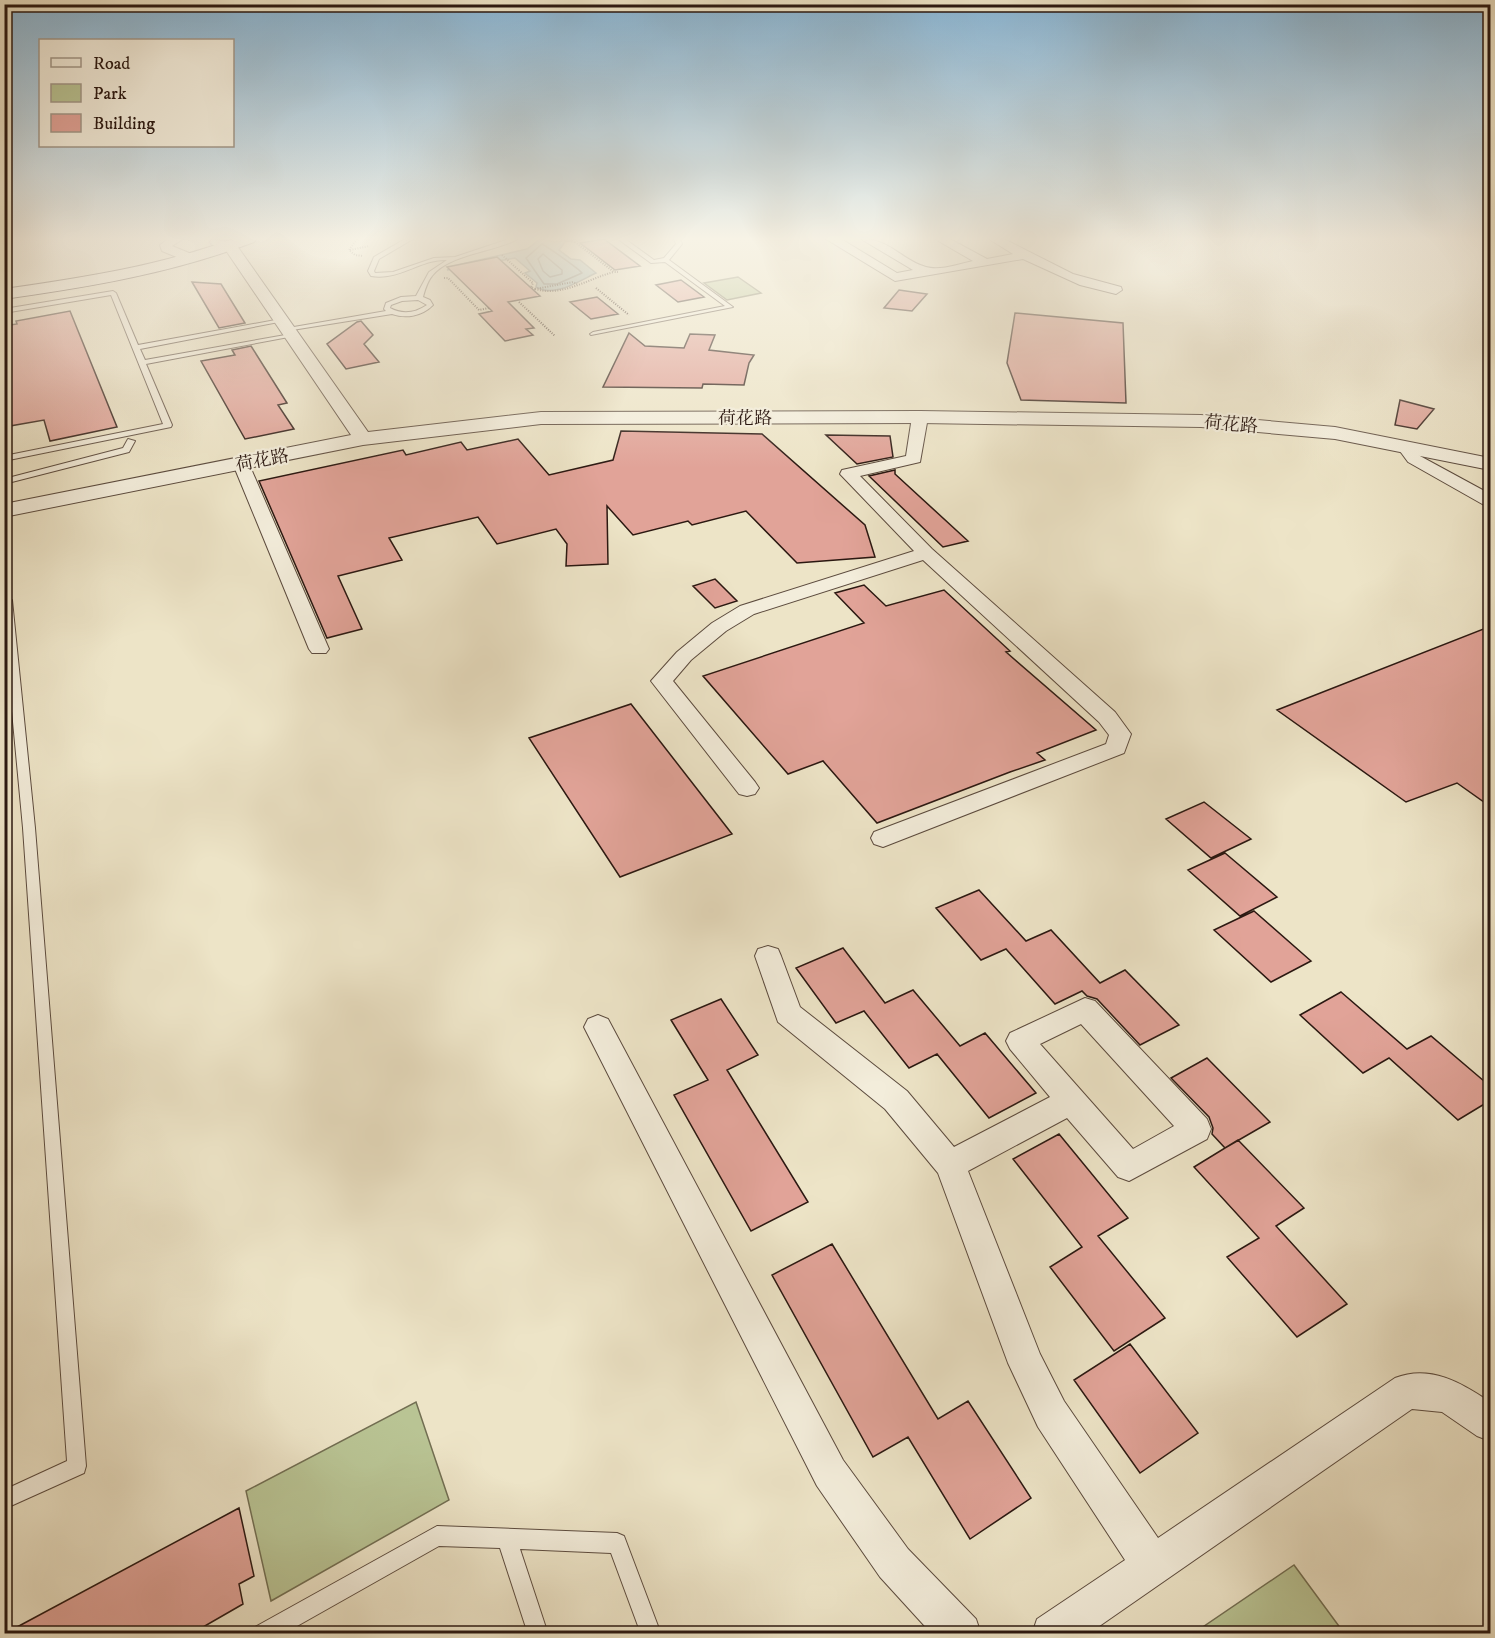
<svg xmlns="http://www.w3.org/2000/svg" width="1495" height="1638" viewBox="0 0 1495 1638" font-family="'IM FELL DW Pica','Noto Serif SC',serif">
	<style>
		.green { fill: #b9c494; stroke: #726e52; stroke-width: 1.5 }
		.water { fill: #9cbcbe; stroke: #6f7a79; stroke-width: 1.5 }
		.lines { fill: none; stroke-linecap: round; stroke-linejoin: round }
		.shore { stroke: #646a68; stroke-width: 1.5 }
		.building { fill: #e1a398; stroke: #2b1811; stroke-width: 1.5 }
		.service-casing { stroke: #5c4b3e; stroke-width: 2 }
		.minor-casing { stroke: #5c4b3e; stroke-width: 2 }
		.tertiary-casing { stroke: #5c4b3e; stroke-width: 2 }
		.secondary-casing { stroke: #2b1811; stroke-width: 2 }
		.path { stroke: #2b1811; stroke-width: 2; stroke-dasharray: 1 1.5; stroke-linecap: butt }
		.service { fill: #f3eddb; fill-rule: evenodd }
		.minor { fill: #f3eddb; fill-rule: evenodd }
		.tertiary { fill: #f3eddb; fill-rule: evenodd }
		.secondary { fill: #f3eddb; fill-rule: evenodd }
		.labels { text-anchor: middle; stroke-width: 4.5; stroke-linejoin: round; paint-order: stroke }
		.far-street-label { font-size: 18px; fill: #2b1811; stroke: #f3eddb }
	</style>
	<rect width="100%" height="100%" fill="#ede4c7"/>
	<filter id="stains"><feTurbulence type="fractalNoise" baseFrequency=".00333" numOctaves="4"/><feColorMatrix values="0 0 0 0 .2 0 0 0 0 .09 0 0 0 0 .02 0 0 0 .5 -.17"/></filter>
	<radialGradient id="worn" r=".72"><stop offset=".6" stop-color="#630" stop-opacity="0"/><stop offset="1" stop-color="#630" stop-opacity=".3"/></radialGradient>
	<path class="green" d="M 738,277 L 761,293 L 727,300 L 704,283 Z
		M 416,1402 L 449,1500 L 271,1601 L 246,1491 Z
		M 1294,1565 L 1344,1633 L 1194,1633 Z"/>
	<path class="water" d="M 540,239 L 555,242 L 577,239 L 565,242 L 559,250 L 571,259 L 580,260 L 596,273 C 579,281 554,298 536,287 L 537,283 L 525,273 L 530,271 L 515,258 L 447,270 L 462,264 L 527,249 Z"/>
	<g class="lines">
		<path class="shore" d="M 542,244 C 548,247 579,269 582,273 L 557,284 L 544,284 L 526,258 Z
			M 543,254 L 562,270 L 562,274 L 550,277 L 543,271 L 538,259 Z"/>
	</g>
	<path class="building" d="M 604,239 L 640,266 L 615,270 L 580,243 Z
		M 497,257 L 540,296 L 508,302 L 534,328 L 526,329 L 533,335 L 505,341 L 479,314 L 492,311 L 447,267 Z
		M 681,280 L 704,297 L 678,302 L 656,285 Z
		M 192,282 L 221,284 L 245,323 L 219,328 Z
		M 899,290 L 927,294 L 912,311 L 884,308 Z
		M 597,297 L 618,314 L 591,319 L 570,302 Z
		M 70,311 L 117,427 L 50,441 L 44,420 L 4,427 L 4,326 L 17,324 L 16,321 Z
		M 1015,313 L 1123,323 L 1126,403 L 1021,400 L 1007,363 Z
		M 361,321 L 373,335 L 364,344 L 379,362 L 346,369 L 327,344 L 357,322 Z
		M 629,333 L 645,346 L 684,348 L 690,334 L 715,335 L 709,350 L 754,355 L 749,363 L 744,385 L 703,384 L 702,388 L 603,387 Z
		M 251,346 L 287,403 L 278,405 L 294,429 L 245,439 L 201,361 L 235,355 L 232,350 Z
		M 1400,400 L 1434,409 L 1417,429 L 1395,425 Z
		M 621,431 L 762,434 L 865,525 L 875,557 L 797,563 L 746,511 L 692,525 L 688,521 L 633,535 L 607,506 L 608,564 L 566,566 L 567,544 L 556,529 L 497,544 L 478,517 L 389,538 L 402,560 L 338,576 L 362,629 L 327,638 L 259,481 L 403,450 L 406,455 L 461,442 L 467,450 L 518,439 L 549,475 L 613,460 Z
		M 826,435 L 890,436 L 893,457 L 857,464 Z
		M 895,470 L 895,474 L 968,541 L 943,547 L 869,476 Z
		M 715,579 L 737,601 L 715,608 L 693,586 Z
		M 864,585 L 886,606 L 944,590 L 1010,651 L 1006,652 L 1096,730 L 1037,753 L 1045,760 L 1010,772 L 877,823 L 823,761 L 788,774 L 703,676 L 864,623 L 835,593 Z
		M 1491,626 L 1491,807 L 1457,783 L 1406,802 L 1277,710 Z
		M 631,704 L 732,834 L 620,877 L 529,738 Z
		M 1204,802 L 1251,839 L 1211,858 L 1166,819 Z
		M 1225,853 L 1277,897 L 1240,916 L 1188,870 Z
		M 979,890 L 1026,941 L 1051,930 L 1100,983 L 1125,970 L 1179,1025 L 1140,1045 L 1097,999 L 1087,996 L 1082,991 L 1055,1004 L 1006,949 L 981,960 L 936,908 Z
		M 1254,911 L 1311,961 L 1271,982 L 1214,930 Z
		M 843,948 L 885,1003 L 913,990 L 960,1046 L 985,1033 L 1036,1093 L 989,1118 L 937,1054 L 909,1068 L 864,1011 L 836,1023 L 796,968 Z
		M 1341,992 L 1407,1049 L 1431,1036 L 1491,1087 L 1491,1100 L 1458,1120 L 1389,1058 L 1363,1073 L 1300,1015 Z
		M 721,999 L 758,1055 L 727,1070 L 808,1202 L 751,1231 L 674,1095 L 708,1080 L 671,1020 Z
		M 1207,1058 L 1270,1122 L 1225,1148 L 1212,1134 L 1213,1128 L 1209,1117 L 1171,1078 Z
		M 1059,1134 L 1128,1218 L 1098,1236 L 1165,1318 L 1114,1351 L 1050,1267 L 1082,1247 L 1013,1159 Z
		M 1238,1140 L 1304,1208 L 1276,1226 L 1347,1304 L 1297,1337 L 1227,1257 L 1259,1238 L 1194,1167 Z
		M 832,1244 L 938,1419 L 968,1401 L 1031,1498 L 970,1539 L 908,1437 L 873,1457 L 772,1275 Z
		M 1130,1344 L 1198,1433 L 1140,1473 L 1074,1380 Z
		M 239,1508 L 254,1576 L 239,1584 L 243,1604 L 191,1634 L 4,1634 Z"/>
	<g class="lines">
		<defs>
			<path id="service" d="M 405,239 L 413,239 L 379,259 L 374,271 L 375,273 L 393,272 L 434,258 L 455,257 L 509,239 L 518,239 C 494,252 449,254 432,276 C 427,282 425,290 423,297 L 430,300 L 433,305 C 422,316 406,319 392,314 L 286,331 L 285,330 L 288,328 L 386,311 L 384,309 L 386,303 L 401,297 L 416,296 L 429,272 L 447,260 C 420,259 399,281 371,276 L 368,271 L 374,257 ZM 418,300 L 427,305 C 415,313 403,315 390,308 L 391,305 L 402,301 Z
				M 618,239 L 625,239 L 654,260 L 664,258 L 676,244 L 674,239 L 680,239 L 682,244 L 669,260 L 733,307 L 591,335 L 590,334 L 593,332 L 725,306 L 665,262 L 651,263 Z
				M 113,291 L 116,293 L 138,345 L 281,319 L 284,321 L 140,349 L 145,360 L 291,334 L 294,336 L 146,364 L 172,425 L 171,427 L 4,461 L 4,456 L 163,424 L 111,295 L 4,313 L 4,309 Z
				M 128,439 L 135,441 L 129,452 L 4,484 L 4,479 L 123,448 Z
				M 7,597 L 12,600 L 35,828 L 86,1466 L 84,1473 L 4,1509 L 4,1490 L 67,1461 L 23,828 L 4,626 L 4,598 Z
				M 437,1526 L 617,1533 L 624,1536 L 661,1634 L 641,1634 L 611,1553 L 520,1549 L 548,1634 L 528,1634 L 500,1548 L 439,1546 L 283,1634 L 252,1634 L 255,1627 Z"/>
			<path id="minor" d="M 168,239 L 183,239 L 172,246 L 194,255 L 194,261 L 186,261 L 162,251 L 160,245 Z
				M 826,239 L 841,239 L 897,273 L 913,270 L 861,239 C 891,239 901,260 926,267 C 940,271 960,264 973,261 L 935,239 L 950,239 L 987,259 L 1013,254 L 989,239 L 1004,239 L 1073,274 L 1121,287 L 1122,290 L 1116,294 L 1080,285 L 1023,259 L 895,281 Z
				M 920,412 L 928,417 L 920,462 L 860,476 L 932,549 L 1115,712 L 1131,734 L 1124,753 L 883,847 L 874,844 L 871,838 L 874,832 L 1106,744 L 1109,735 L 1099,722 L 923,560 L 754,614 L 726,631 L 691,660 L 673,681 L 755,782 L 759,788 L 755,794 L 747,796 L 739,794 L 651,681 L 677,652 L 712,623 L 740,606 L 914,551 L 840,474 L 842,470 L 906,456 L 912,417 Z
				M 1405,442 L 1411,444 L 1420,456 L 1490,494 L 1490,506 L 1484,505 L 1408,462 L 1397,447 Z
				M 241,459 L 249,464 L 329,649 L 326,653 L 312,653 L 309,649 L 233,464 Z
				M 768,946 L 778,949 L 781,956 L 800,1007 L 907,1091 L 954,1147 L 1050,1097 L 1010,1049 L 1006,1041 L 1010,1033 L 1085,998 L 1095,1001 L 1207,1119 L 1211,1129 L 1207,1139 L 1129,1181 L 1118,1177 L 1067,1118 L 968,1171 L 1040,1354 L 1064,1401 L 1158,1538 L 1395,1378 C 1430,1364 1462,1383 1490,1402 L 1490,1441 L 1477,1436 L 1442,1412 L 1412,1409 L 1088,1634 L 1032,1634 L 1037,1619 L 1125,1560 L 1038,1427 L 1008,1363 L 938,1173 L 885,1109 L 778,1022 L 755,956 L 758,949 ZM 1081,1024 L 1174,1126 L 1133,1149 L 1040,1044 Z
				M 598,1015 L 608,1019 L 843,1460 L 908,1549 L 976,1619 L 981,1634 L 932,1634 L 880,1577 L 817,1486 L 584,1027 L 588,1019 Z"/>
			<path id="tertiary" d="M 212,239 L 235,243 L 368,432 L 541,412 L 920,411 L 1201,415 L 1335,427 L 1490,458 L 1490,470 L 1335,439 L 1201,427 L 920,423 L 541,424 L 363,445 L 4,517 L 4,504 L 351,435 L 225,249 L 212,245 L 210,242 Z"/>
			<path id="secondary" d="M 233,239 L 256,239 L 254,242 C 173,273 90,287 4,299 L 4,289 C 82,278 159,266 233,239 Z"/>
		</defs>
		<use href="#service" class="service-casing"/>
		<use href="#minor" class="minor-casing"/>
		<use href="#tertiary" class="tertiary-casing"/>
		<use href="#secondary" class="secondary-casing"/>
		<path class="path" d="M 357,239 L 349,250 L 355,255 L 363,256
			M 559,239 L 575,242
			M 582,239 L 575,242 L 614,272 L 618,272
			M 350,250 L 369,246
			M 502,255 L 533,283 L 531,287 L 535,289
			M 444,278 L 448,278 L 479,310 L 489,308
			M 596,288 L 629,315
			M 535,289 C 563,297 587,279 614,272
			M 535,289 L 573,282 L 577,284
			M 519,302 L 555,336"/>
		<use href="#service" class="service"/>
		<use href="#minor" class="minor"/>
		<use href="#tertiary" class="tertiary"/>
		<use href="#secondary" class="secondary"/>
	</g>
	<linearGradient id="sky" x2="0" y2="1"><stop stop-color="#89b7d7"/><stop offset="0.51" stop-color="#f7f3e6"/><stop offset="1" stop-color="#f7f3e6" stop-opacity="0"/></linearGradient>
	<rect width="1495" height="468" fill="url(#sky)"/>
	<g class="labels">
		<g class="far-street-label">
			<text x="745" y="424">荷花路</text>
			<text transform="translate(1231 424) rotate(5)" y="6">荷花路</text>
			<text transform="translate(262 460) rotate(-11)" y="6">荷花路</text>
		</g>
	</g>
	<rect width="1495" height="1638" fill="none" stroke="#ede4c7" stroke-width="24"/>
	<rect x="6" y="6" width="1483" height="1626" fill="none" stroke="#2b1811" stroke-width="3"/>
	<rect x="12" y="12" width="1471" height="1614" fill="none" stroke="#2b1811" stroke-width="1.5"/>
	<rect x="39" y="39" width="195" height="108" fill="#f3eddb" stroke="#a3988a" stroke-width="1.5"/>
	<rect x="51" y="58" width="30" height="9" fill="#f3eddb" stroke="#a3988a" stroke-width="1.5"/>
	<text x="93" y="69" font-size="18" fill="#2b1811">Road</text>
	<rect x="51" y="84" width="30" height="18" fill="#b9c494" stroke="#a3988a" stroke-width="1.5"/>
	<text x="93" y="99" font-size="18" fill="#2b1811">Park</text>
	<rect x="51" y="114" width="30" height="18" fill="#e1a398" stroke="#a3988a" stroke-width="1.5"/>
	<text x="93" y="129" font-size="18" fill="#2b1811">Building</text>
	<rect width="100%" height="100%" filter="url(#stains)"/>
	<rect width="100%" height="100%" fill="url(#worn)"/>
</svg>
